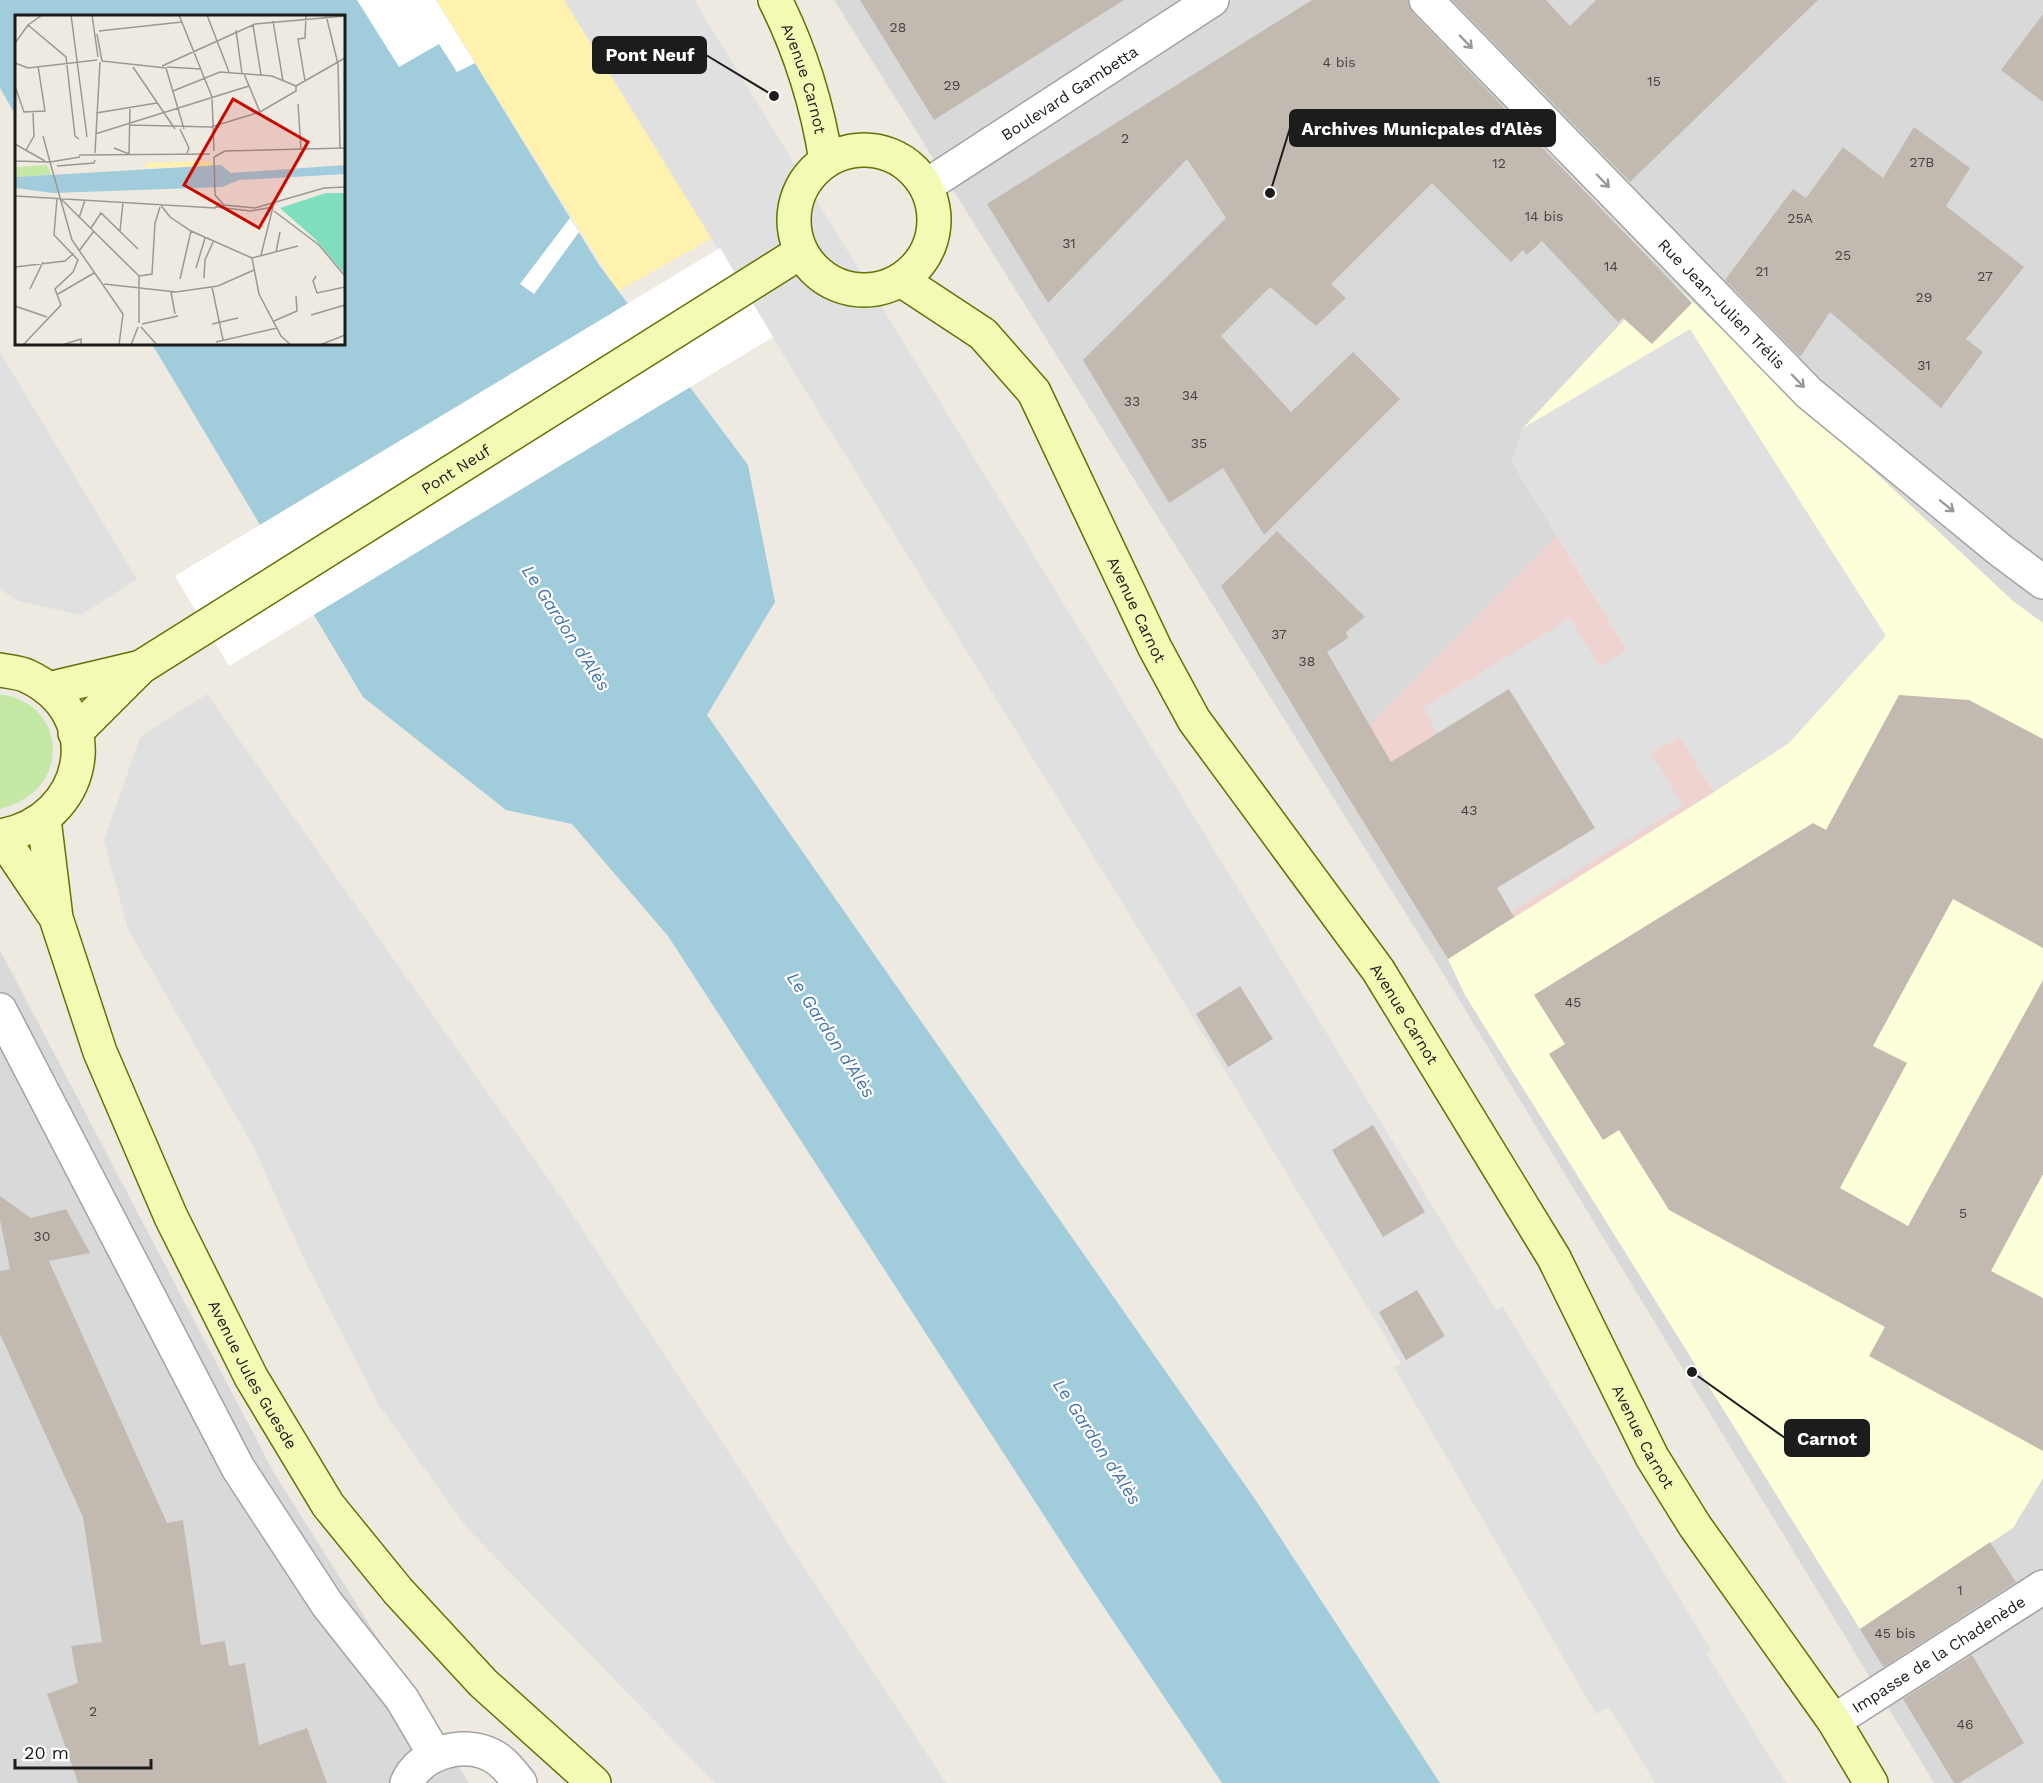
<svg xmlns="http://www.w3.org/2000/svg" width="2043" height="1783" viewBox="0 0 2043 1783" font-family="'Work Sans',sans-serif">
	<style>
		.residential { fill: #dad9d9 }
		.commercial { fill: #efd3d0 }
		.education { fill: #fdffd9 }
		.grass { fill: #c4e9a6 }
		.sand { fill: #fff2ae }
		.parking { fill: #e0e0e0 }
		.water { fill: #a1ccdc }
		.pier { fill: #fff }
		.building { fill: #c2bab1 }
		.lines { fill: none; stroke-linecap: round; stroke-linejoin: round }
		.minor-casing { stroke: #a3a3a3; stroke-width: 36 }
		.tertiary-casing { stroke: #a3a3a3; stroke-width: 36 }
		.secondary-casing { stroke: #617304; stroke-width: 36 }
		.minor { stroke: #fff; stroke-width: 33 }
		.tertiary { stroke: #fff; stroke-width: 33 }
		.secondary { stroke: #f3fab4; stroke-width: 33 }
		.oneway { stroke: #999 }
		.labels { text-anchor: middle; stroke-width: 4.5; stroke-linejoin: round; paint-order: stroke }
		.number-label { font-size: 14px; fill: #464441 }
		.street-label { font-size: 16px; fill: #1c1c1c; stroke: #fff }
		.water-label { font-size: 18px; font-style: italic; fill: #4976ac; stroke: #fff }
		.inset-road { fill: none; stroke: #9a9893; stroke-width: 1.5 }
		.view { fill: #c80900; fill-opacity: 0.15; stroke: #c80900; stroke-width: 3 }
		.inset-edge { fill: none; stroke: #1c1c1c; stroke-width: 3 }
		.leader { fill: none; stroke: #1c1c1c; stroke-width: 2 }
		.callout-dot { fill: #1c1c1c; stroke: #fff; stroke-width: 2 }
		.callout { fill: #1c1c1c; stroke: #1c1c1c; stroke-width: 2 }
		.callout-label { font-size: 18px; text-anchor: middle; font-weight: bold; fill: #fff }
	</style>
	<rect width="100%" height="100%" fill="#eeeae2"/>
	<path class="residential" d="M 834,0 L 2043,0 L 2043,1783 L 1934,1783 L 1435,960 Z
		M 0,950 L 273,1471 L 469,1783 L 0,1783 Z"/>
	<path class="commercial" d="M 1557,535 L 1714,792 L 1448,959 L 1344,792 L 1329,759 L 1350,745 Z"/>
	<path class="education" d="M 1665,276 L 2013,601 L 2043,623 L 2043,1478 L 2013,1528 L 1860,1629 L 1465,995 L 1448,959 L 1714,792 L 1512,462 L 1523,428 Z"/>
	<path class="grass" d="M 0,694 C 69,704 72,792 0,809 Z"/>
	<path class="sand" d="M 436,0 L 564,0 L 712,238 L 618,291 Z"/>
	<path class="parking" d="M 564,0 L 694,0 L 1496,1310 L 1503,1307 L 1711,1650 L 1706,1653 L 1786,1783 L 1655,1783 L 1609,1707 L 1596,1714 L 1394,1367 L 1401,1363 L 1178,993 Z
		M 1690,329 L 1886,636 L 1789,743 L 1714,792 L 1680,737 L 1651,753 L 1683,805 L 1511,912 L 1412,749 L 1437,733 L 1423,708 L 1570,618 L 1600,667 L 1627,650 L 1512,462 L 1523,428 Z
		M 0,352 L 137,579 L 81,615 L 18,601 L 0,589 Z
		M 207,694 L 561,1197 L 946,1783 L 715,1783 L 467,1528 L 378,1404 L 305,1261 L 253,1146 L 128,929 L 104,841 L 140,737 Z"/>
	<path class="water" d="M 0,0 L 436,0 L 599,265 L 748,465 L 775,602 L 707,715 L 1259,1505 L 1440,1783 L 1222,1783 L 1093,1591 L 668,936 L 572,824 L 506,810 L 363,697 L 152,344 L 344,344 L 344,16 L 16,16 L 16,116 L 0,88 Z"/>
	<path class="pier" d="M 357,0 L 436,0 L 475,63 L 457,72 L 439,44 L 399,67 Z
		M 570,218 L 579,232 L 534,294 L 520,284 Z
		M 720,248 L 773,337 L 229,666 L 175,576 Z"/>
	<path class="building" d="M 860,0 L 1124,0 L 934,120 Z
		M 1312,0 L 1408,0 L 1413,13 L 1692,303 L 1652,344 L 1623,318 L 1618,322 L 1542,241 L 1527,255 L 1523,250 L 1511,262 L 1432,183 L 1331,284 L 1346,298 L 1316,326 L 1270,287 L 1221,336 L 1291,412 L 1353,352 L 1400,399 L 1264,535 L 1223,468 L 1169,503 L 1083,360 L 1226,218 L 1187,159 L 1048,303 L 987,204 Z
		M 1452,0 L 1546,0 L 1570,26 L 1596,0 L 1818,0 L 1630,182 Z
		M 2043,14 L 2043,102 L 2001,70 Z
		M 1914,127 L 1970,168 L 1946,206 L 2024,267 L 1966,339 L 1983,352 L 1941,408 L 1830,312 L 1800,357 L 1725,280 L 1793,189 L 1806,198 L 1843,147 L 1883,178 Z
		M 1277,531 L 1365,617 L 1346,632 L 1348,638 L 1327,652 L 1391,762 L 1509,689 L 1595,828 L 1497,888 L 1514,917 L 1448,959 L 1340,784 L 1221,586 Z
		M 1899,695 L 1969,700 L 2043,739 L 2043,948 L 1953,899 L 1873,1046 L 1907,1063 L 1840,1188 L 1908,1226 L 2043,980 L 2043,1174 L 1991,1271 L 2043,1298 L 2043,1451 L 1869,1356 L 1885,1327 L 1669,1210 L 1619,1130 L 1603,1140 L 1549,1054 L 1565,1044 L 1534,995 L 1813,823 L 1826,830 Z
		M 1240,986 L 1273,1039 L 1228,1067 L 1196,1014 Z
		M 1373,1125 L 1425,1212 L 1383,1237 L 1332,1150 Z
		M 0,1196 L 31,1218 L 66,1209 L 90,1253 L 49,1261 L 167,1523 L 183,1520 L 201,1645 L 225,1641 L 229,1666 L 245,1663 L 259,1745 L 307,1728 L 327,1783 L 78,1783 L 47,1694 L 78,1683 L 71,1646 L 102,1642 L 83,1517 L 0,1334 L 0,1271 L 10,1269 L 0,1220 Z
		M 1417,1290 L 1445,1336 L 1406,1360 L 1379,1312 Z
		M 1990,1542 L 2016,1582 L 1884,1667 L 1882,1665 L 1860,1629 Z
		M 1972,1655 L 2024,1743 L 1959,1783 L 1954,1783 L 1903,1699 Z"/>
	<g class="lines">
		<defs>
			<g id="minor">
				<path id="s1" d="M 1426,0 L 1809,393 L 2000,550 L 2043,582"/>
				<path d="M 0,1010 L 238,1468 L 327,1604 L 402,1699 L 435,1755"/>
				<path id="s2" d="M 1834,1721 L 2043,1587"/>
				<path d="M 407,1783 C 420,1752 464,1740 493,1756 C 504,1762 512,1773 520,1783"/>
			</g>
			<g id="tertiary">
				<path id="s3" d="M 926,186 L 1212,0"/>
			</g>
			<g id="secondary">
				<path id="s4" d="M 775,0 C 800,49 818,107 826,161"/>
				<circle cx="864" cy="220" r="70"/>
				<path id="s5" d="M 901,280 L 983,334 L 1034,392 L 1155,648 L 1194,720 L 1378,970 L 1554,1258 L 1652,1457 L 1695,1526 L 1834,1721 L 1871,1783"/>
				<path d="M 0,670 C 9,672 19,672 27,676 C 109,714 87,821 0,836"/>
				<path d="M 48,689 L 141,667"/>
				<path id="s6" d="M 75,733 L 141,667 L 801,252"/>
				<path id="s7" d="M 44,819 L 56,918 L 100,1052 L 171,1217 L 251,1377 L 328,1505 L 398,1591 L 483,1683 L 594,1783"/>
				<path d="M 1,836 L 52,912"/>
			</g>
		</defs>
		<use href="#minor" class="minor-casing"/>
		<use href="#tertiary" class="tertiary-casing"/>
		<use href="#secondary" class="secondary-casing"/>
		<use href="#minor" class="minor"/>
		<use href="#tertiary" class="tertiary"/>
		<use href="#secondary" class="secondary"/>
	</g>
	<defs><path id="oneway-shaft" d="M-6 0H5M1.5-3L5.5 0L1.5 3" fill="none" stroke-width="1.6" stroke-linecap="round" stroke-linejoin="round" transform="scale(1.5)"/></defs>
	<g class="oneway">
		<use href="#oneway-shaft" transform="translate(1466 42) rotate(46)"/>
		<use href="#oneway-shaft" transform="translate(1603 181) rotate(46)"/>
		<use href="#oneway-shaft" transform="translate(1798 381) rotate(46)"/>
		<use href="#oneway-shaft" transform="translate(1947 506) rotate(39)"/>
	</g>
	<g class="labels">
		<g class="number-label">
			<text x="898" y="32">28</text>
			<text x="1339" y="67">4 bis</text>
			<text x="1654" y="86">15</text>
			<text x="952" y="90">29</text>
			<text x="1125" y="143">2</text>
			<text x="1922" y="167">27B</text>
			<text x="1499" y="168">12</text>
			<text x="1544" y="221">14 bis</text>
			<text x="1800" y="223">25A</text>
			<text x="1069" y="248">31</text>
			<text x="1843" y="260">25</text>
			<text x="1611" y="271">14</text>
			<text x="1762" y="276">21</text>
			<text x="1985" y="281">27</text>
			<text x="1924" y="302">29</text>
			<text x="1924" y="370">31</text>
			<text x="1190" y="400">34</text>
			<text x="1132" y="406">33</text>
			<text x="1199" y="448">35</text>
			<text x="1279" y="639">37</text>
			<text x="1307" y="666">38</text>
			<text x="1469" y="815">43</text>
			<text x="1573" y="1007">45</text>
			<text x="1963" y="1218">5</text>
			<text x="42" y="1241">30</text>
			<text x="1960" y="1595">1</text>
			<text x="1895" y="1638">45 bis</text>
			<text x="93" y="1716">2</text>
			<text x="1965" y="1729">46</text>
		</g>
		<g class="street-label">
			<text dy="6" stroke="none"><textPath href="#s4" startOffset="84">Avenue Carnot</textPath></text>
			<text dy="6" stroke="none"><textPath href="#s3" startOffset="171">Boulevard Gambetta</textPath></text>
			<text dy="6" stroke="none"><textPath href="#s1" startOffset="424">Rue Jean-Julien Trélis</textPath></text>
			<text dy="6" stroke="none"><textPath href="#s6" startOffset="465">Pont Neuf</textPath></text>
			<text dy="6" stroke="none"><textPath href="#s5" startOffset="416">Avenue Carnot</textPath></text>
			<text dy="6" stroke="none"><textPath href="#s5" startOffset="902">Avenue Carnot</textPath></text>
			<text dy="6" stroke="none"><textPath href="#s7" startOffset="598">Avenue Jules Guesde</textPath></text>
			<text dy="6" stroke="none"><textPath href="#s5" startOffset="1388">Avenue Carnot</textPath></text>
			<text dy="6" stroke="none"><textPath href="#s2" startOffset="124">Impasse de la Chadenède</textPath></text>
		</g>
		<g class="water-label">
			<text transform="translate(566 628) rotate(57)" y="6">Le Gardon d'Alès</text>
			<text transform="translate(831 1035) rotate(57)" y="6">Le Gardon d'Alès</text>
			<text transform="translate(1097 1442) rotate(57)" y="6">Le Gardon d'Alès</text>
		</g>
	</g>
	<g transform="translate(15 15)">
		<rect width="330" height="330" fill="#eeeae2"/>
		<path d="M 32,150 L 36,160 L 0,162 L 0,152 Z" fill="#c4e9a6"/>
		<path d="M 196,146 L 196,151 L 131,153 L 131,148 Z" fill="#fff2ae"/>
		<path d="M 311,178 L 330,178 L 330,259 L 300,224 L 265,193 Z" fill="#7edebe"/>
		<path d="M 206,150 L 216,158 L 330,150 L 330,159 L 224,165 L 207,172 L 38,178 L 0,173 L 0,162 Z" fill="#a1ccdc"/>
		<path class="inset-road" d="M 56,0 L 72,122M 77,0 L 83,42M 164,0 L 197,82 L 199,136M 192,0 L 214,57M 311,0 L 323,49 L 325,133M 258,6 L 268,66M 13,10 L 51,42 L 60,121 L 64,124M 238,10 L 246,60M 221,15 L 227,59M 84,16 L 167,7M 82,19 L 87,46M 0,28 L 13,10 L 27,0M 87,46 L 151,53M 0,48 L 13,53 L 82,45M 147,51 L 240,9 L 330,1M 118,52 L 160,114M 152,52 L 186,54M 151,53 L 169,114M 229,59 L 245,97M 290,66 L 283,24 L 290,23 L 291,0M 0,71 L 9,97 L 30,96 L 23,51M 281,71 L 330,43M 158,76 L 205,57 L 257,61 L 281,71M 283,89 L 286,134M 81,98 L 142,88M 115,110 L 196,112 L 245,97 L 281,76 L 281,71M 165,114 L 174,133 L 172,138M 80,119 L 234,71M 28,121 L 35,147M 0,129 L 30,146M 99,133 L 114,139 L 115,92M 11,135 L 19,121 L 18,98M 80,138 L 85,47M 64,140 L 195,139M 199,142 L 200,180 L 209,190 L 240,193 L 309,173 L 330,172M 199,142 L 210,136 L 330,133M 0,146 L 35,147M 35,147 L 57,225 L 108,299 L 104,330M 35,147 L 65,142M 42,151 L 79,148 L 80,145M 0,181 L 200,193 L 204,188M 46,184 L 124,261 L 124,308M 145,189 L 155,202 L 176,216 L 237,243M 201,192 L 236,196 L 258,192 L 246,240M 259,196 L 304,230 L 330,261M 64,203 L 70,185M 76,213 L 86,198 L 123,234M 105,216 L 108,187M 64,236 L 79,216M 261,237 L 265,217M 237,243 L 244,279 L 266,321 L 276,330M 237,243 L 283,231M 0,252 L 50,246 L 59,238M 181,253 L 190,223M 124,261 L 137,259 L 140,208 L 145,192M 301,261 L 298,266 L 302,278 L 330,272M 189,263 L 190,245 L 198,227M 165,264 L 176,216M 89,269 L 161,277 L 203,271 L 239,255M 197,272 L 208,325M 15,274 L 28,247M 156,277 L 160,299M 43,279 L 79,258M 0,291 L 32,302M 296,300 L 330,290M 259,306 L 282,296 L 281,281M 127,309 L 163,301 L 158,302M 197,309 L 223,303M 126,312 L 142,330M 201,327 L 262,313M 8,330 L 46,290 L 40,274 L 58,257 L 63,245 L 39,220 L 42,183M 47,330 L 66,324 L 66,330M 116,330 L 123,312M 305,330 L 330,320"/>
		<path class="view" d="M 218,84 L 293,127 L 244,213 L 169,170 Z"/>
		<rect width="330" height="330" class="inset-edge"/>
	</g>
	<path class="leader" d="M774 96L706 55M1270 193L1290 128M1692 1372L1785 1438"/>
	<g class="callout-dot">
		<circle cx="774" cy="96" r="6"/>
		<circle cx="1270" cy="193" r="6"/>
		<circle cx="1692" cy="1372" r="6"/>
	</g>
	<g class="callout">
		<rect x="593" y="37" width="113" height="36" rx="6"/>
		<rect x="1290" y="110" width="265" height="36" rx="6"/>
		<rect x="1785" y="1420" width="84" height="36" rx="6"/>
	</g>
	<g class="callout-label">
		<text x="650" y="61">Pont Neuf</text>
		<text x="1422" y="135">Archives Municpales d'Alès</text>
		<text x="1827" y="1445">Carnot</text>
	</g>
	<path d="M15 1759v9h136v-9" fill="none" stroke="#1c1c1c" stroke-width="3"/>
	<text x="24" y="1759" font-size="18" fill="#1c1c1c" stroke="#ffffff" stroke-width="4.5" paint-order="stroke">20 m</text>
</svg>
